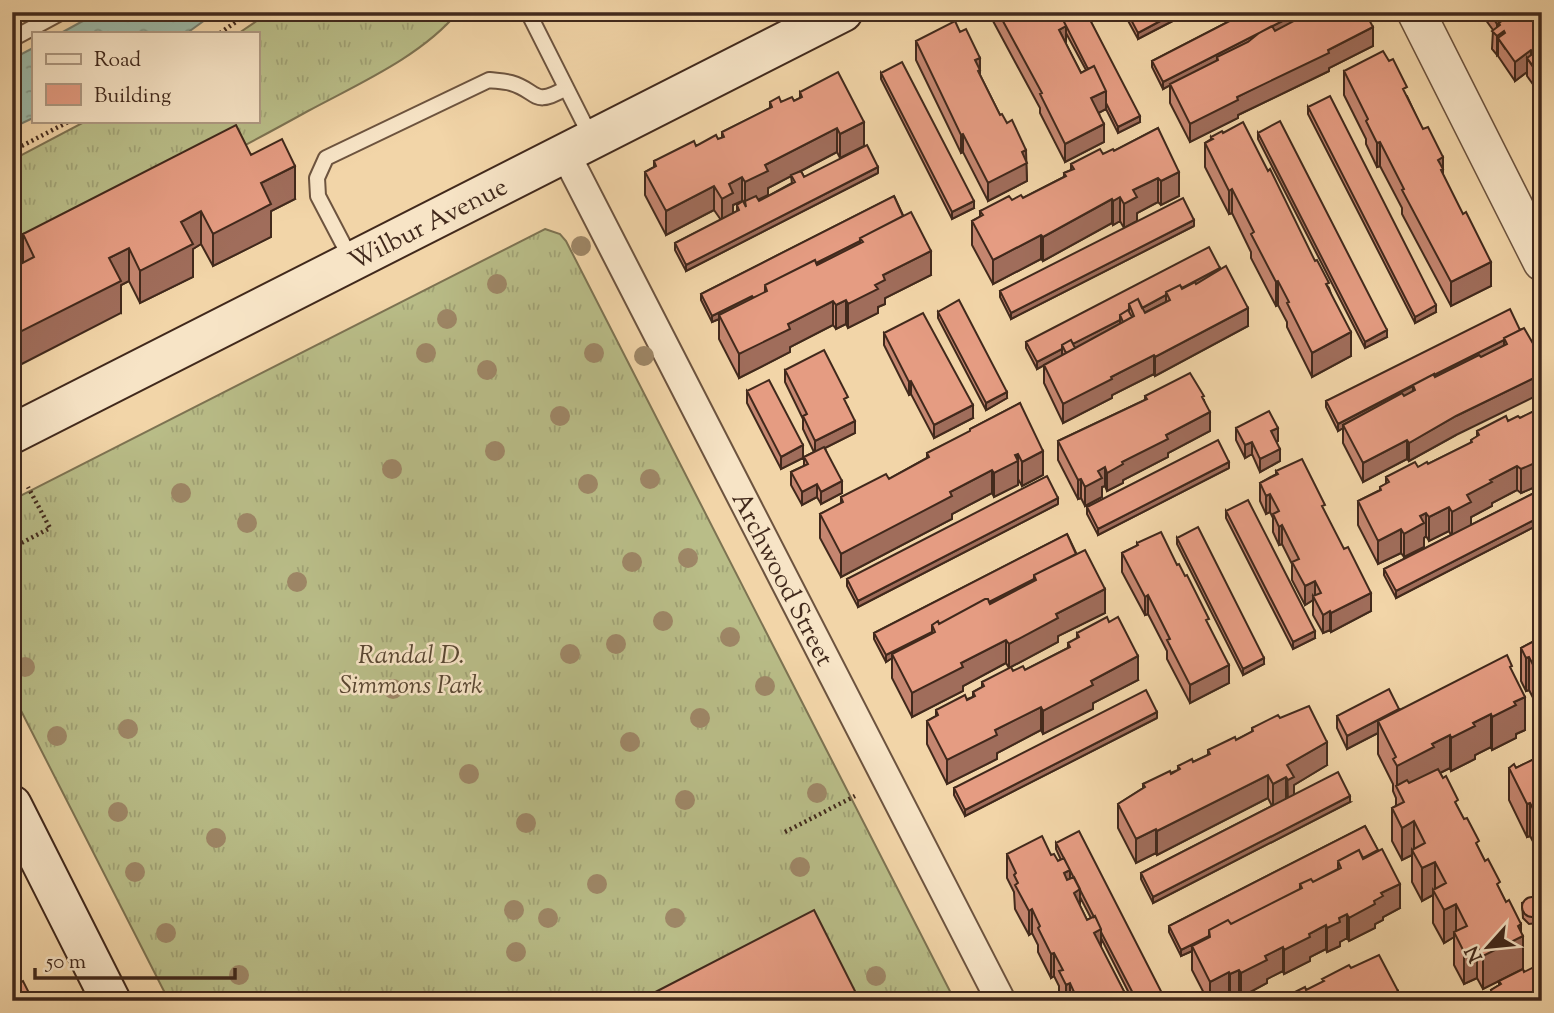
<svg xmlns="http://www.w3.org/2000/svg" width="1554" height="1013" viewBox="0 0 1554 1013" font-family="'Sorts Mill Goudy',serif">
	<style>
		.grass { fill: url(#grass-tufts); stroke: #7d7352; stroke-width: 2 }
		.water { fill: url(#water-ripples); stroke: #777f70; stroke-width: 2 }
		.lines { fill: none; stroke-linecap: round; stroke-linejoin: round }
		.service-casing { stroke: #6d543f; stroke-width: 18 }
		.minor-casing { stroke: #6d543f; stroke-width: 32 }
		.tertiary-casing { stroke: #6d543f; stroke-width: 40 }
		.secondary-casing { stroke: #41291c; stroke-width: 42 }
		.path { stroke: #41291c; stroke-width: 4.5; stroke-dasharray: 2 3.5; stroke-linecap: butt }
		.service { stroke: #f7e4c6; stroke-width: 14 }
		.minor { stroke: #f7e4c6; stroke-width: 28 }
		.tertiary { stroke: #f7e4c6; stroke-width: 37 }
		.secondary { stroke: #f7e4c6; stroke-width: 38 }
		.tree { fill: #9e8767 }
		.wall { fill: #c58670; stroke: #41291c; stroke-width: 2; fill-rule: evenodd }
		.shaded-wall { fill: #a06d5b; stroke: #41291c; stroke-width: 2 }
		.building { fill: #e59c82; stroke: #41291c; stroke-width: 2 }
		.labels { text-anchor: middle; stroke-width: 5; stroke-linejoin: round; paint-order: stroke }
		.street-label { font-size: 26px; fill: #41291c; stroke: #f7e4c6 }
		.park-label { font-size: 26px; font-style: italic; fill: #594732; stroke: #f7e4c6 }
	</style>
	<defs>
		<pattern id="grass-tufts" width="24" height="20" patternUnits="userSpaceOnUse" patternTransform="scale(1.75)"><rect width="24" height="20" fill="#b9bd88"/><path d="M3 7l-1-3M5 7V3M7 7l1-3M15 17l-1-3M17 17v-4M19 17l1-3" fill="none" stroke="#a0a275"/></pattern>
		<pattern id="water-ripples" width="26" height="14" patternUnits="userSpaceOnUse" patternTransform="scale(1.75)"><rect width="26" height="14" fill="#9bb9a8"/><path d="M2 4q2-2 4 0t4 0M15 11q2-2 4 0t4 0" fill="none" stroke="#809688"/></pattern>
	</defs>
	<rect width="100%" height="100%" fill="#f2d5a8"/>
	<filter id="stains"><feTurbulence type="fractalNoise" baseFrequency=".00286" numOctaves="4"/><feColorMatrix values="0 0 0 0 .2 0 0 0 0 .09 0 0 0 0 .02 0 0 0 .5 -.17"/></filter>
	<radialGradient id="worn" r=".72"><stop offset=".6" stop-color="#630" stop-opacity="0"/><stop offset="1" stop-color="#630" stop-opacity=".3"/></radialGradient>
	<path class="grass" d="M 270,12 L 458,12 C 422,56 358,84 308,111 C 211,165 111,215 12,267 L 12,160 L 86,121 L 257,121 L 257,33 L 239,33 Z
		M 545,229 L 560,234 L 566,241 L 955,1001 L 169,1001 L 12,693 L 12,500 Z"/>
	<path class="water" d="M 99,12 L 216,12 L 187,33 L 61,33 Z
		M 33,48 L 33,118 L 12,128 L 12,59 Z"/>
	<g class="lines">
		<defs>
			<path id="service" d="M 528,12 L 591,137
				M 12,39 L 62,12
				M 352,261 L 318,196 L 317,178 L 326,158 L 489,80 C 496,81 504,81 511,83 C 539,91 532,108 566,88"/>
			<g id="minor">
				<path id="s1" d="M 566,155 L 1001,1001"/>
			</g>
			<path id="tertiary" d="M 1416,12 L 1542,262"/>
			<g id="secondary">
				<path id="s2" d="M 12,434 L 843,12"/>
				<path d="M 12,805 L 111,1001"/>
			</g>
		</defs>
		<use href="#service" class="service-casing"/>
		<use href="#minor" class="minor-casing"/>
		<use href="#tertiary" class="tertiary-casing"/>
		<use href="#secondary" class="secondary-casing"/>
		<path class="path" d="M 220,33 L 250,12
			M 12,151 L 70,121
			M 12,548 L 50,528 L 28,487
			M 785,832 L 855,796"/>
		<use href="#service" class="service"/>
		<use href="#minor" class="minor"/>
		<use href="#tertiary" class="tertiary"/>
		<use href="#secondary" class="secondary"/>
	</g>
	<g class="tree">
		<circle cx="581" cy="246" r="10"/>
		<circle cx="497" cy="284" r="10"/>
		<circle cx="447" cy="319" r="10"/>
		<circle cx="426" cy="353" r="10"/>
		<circle cx="594" cy="353" r="10"/>
		<circle cx="644" cy="356" r="10"/>
		<circle cx="487" cy="370" r="10"/>
		<circle cx="560" cy="416" r="10"/>
		<circle cx="495" cy="451" r="10"/>
		<circle cx="392" cy="469" r="10"/>
		<circle cx="650" cy="479" r="10"/>
		<circle cx="588" cy="484" r="10"/>
		<circle cx="181" cy="493" r="10"/>
		<circle cx="247" cy="523" r="10"/>
		<circle cx="688" cy="558" r="10"/>
		<circle cx="632" cy="562" r="10"/>
		<circle cx="297" cy="582" r="10"/>
		<circle cx="663" cy="621" r="10"/>
		<circle cx="730" cy="637" r="10"/>
		<circle cx="616" cy="644" r="10"/>
		<circle cx="570" cy="654" r="10"/>
		<circle cx="25" cy="667" r="10"/>
		<circle cx="765" cy="686" r="10"/>
		<circle cx="393" cy="689" r="10"/>
		<circle cx="700" cy="718" r="10"/>
		<circle cx="128" cy="729" r="10"/>
		<circle cx="57" cy="736" r="10"/>
		<circle cx="630" cy="742" r="10"/>
		<circle cx="469" cy="774" r="10"/>
		<circle cx="817" cy="793" r="10"/>
		<circle cx="685" cy="800" r="10"/>
		<circle cx="118" cy="812" r="10"/>
		<circle cx="526" cy="823" r="10"/>
		<circle cx="216" cy="838" r="10"/>
		<circle cx="800" cy="867" r="10"/>
		<circle cx="135" cy="872" r="10"/>
		<circle cx="597" cy="884" r="10"/>
		<circle cx="514" cy="910" r="10"/>
		<circle cx="548" cy="918" r="10"/>
		<circle cx="675" cy="918" r="10"/>
		<circle cx="166" cy="933" r="10"/>
		<circle cx="516" cy="952" r="10"/>
		<circle cx="239" cy="975" r="10"/>
		<circle cx="876" cy="976" r="10"/>
	</g>
	<path class="wall" d="M 993,12 L 1047,12 L 1049,18 L 1057,14 L 1056,12 L 1086,12 L 1140,122 L 1118,133 L 1106,109 L 1099,113 L 1104,142 L 1065,162 L 1040,113 L 1040,108 L 993,21 ZM 1066,33 L 1086,70 L 1081,73 L 1066,44 Z
		M 1126,12 L 1190,12 L 1138,39 L 1126,17 Z
		M 1247,12 L 1365,12 L 1373,46 L 1329,68 L 1329,71 L 1238,115 L 1238,118 L 1190,142 L 1170,103 L 1170,85 L 1163,89 L 1152,67 L 1152,61 Z
		M 1480,12 L 1542,12 L 1542,97 L 1527,76 L 1527,72 L 1515,81 L 1498,56 L 1498,54 L 1497,55 L 1492,49 L 1493,30 Z
		M 960,32 L 980,58 L 980,75 L 1000,115 L 1026,161 L 1027,181 L 988,201 L 963,152 L 961,153 L 916,60 L 916,41 Z
		M 1344,71 L 1407,96 L 1443,175 L 1491,286 L 1451,306 L 1402,214 L 1402,208 L 1380,166 L 1377,167 L 1366,144 L 1366,139 L 1344,95 Z
		M 881,73 L 974,208 L 952,219 L 881,79 Z
		M 800,92 L 864,146 L 840,158 L 837,152 L 801,171 L 804,177 L 878,173 L 686,271 L 675,250 L 675,243 L 721,220 L 714,210 L 666,235 L 645,195 L 645,172 L 654,167 L 654,161 L 722,138 L 722,132 L 770,108 L 770,102 L 794,101 L 800,98 ZM 791,176 L 792,183 L 759,201 L 758,200 L 768,195 L 768,188 ZM 742,201 L 743,202 L 737,205 L 737,212 L 733,213 L 733,205 Z
		M 1308,107 L 1436,312 L 1415,323 L 1308,114 Z
		M 1542,108 L 1542,138 L 1541,132 L 1535,124 L 1535,112 Z
		M 1158,128 L 1179,196 L 1161,205 L 1158,202 L 1137,213 L 1137,221 L 1124,228 L 1120,221 L 1113,225 L 1112,223 L 1043,261 L 1041,259 L 993,284 L 972,245 L 972,221 L 980,217 L 980,211 L 1012,200 L 1023,198 L 1064,177 L 1064,173 L 1071,170 L 1071,164 L 1114,151 Z
		M 1258,133 L 1387,337 L 1365,348 L 1258,139 Z
		M 1211,137 L 1329,288 L 1351,356 L 1312,377 L 1287,327 L 1287,322 L 1278,305 L 1276,306 L 1251,258 L 1251,252 L 1232,213 L 1229,214 L 1205,167 L 1205,143 L 1211,139 Z
		M 251,155 L 295,199 L 271,211 L 271,237 L 213,266 L 201,244 L 193,249 L 193,277 L 140,303 L 129,281 L 121,285 L 121,313 L 15,267 L 23,263 L 23,234 Z
		M 894,196 L 931,275 L 885,298 L 885,304 L 878,307 L 878,313 L 848,328 L 846,324 L 836,329 L 833,325 L 790,347 L 790,352 L 739,378 L 719,339 L 719,319 L 712,322 L 701,300 L 701,294 Z
		M 1194,226 L 1011,319 L 1000,297 L 1000,291 Z
		M 1220,270 L 1248,326 L 1155,376 L 1154,374 L 1112,395 L 1112,398 L 1063,423 L 1044,383 L 1044,365 L 1037,369 L 1026,348 L 1026,342 Z
		M 938,312 L 1007,398 L 986,410 L 938,318 Z
		M 1520,330 L 1456,435 L 1409,461 L 1407,459 L 1363,482 L 1343,443 L 1343,428 L 1338,431 L 1326,407 L 1326,401 Z
		M 884,333 L 973,418 L 934,438 L 911,394 L 909,395 L 884,345 Z
		M 785,370 L 848,407 L 855,433 L 825,448 L 842,493 L 821,504 L 817,497 L 802,505 L 791,485 L 791,472 L 804,466 L 804,457 L 814,452 L 803,429 L 803,419 L 785,382 Z
		M 747,391 L 803,458 L 781,469 L 747,403 Z
		M 1145,396 L 1204,400 L 1210,431 L 1168,453 L 1168,457 L 1123,480 L 1123,483 L 1107,491 L 1105,486 L 1102,487 L 1102,497 L 1085,506 L 1081,498 L 1078,499 L 1058,460 L 1058,441 L 1145,400 Z
		M 1020,403 L 1043,475 L 1022,486 L 1018,479 L 1018,485 L 994,497 L 992,493 L 952,514 L 952,519 L 841,577 L 820,538 L 820,514 L 841,504 L 841,497 L 889,479 L 927,458 L 927,453 L 970,432 L 970,429 Z
		M 1542,407 L 1542,480 L 1539,481 L 1536,480 L 1535,487 L 1521,493 L 1517,490 L 1492,503 L 1492,506 L 1471,517 L 1471,525 L 1542,489 L 1542,523 L 1396,598 L 1384,575 L 1384,569 L 1451,535 L 1449,531 L 1429,541 L 1426,536 L 1424,538 L 1424,547 L 1404,557 L 1401,553 L 1378,564 L 1358,525 L 1358,501 L 1380,490 L 1380,487 L 1386,484 L 1386,477 L 1428,464 L 1471,443 L 1471,440 L 1477,437 L 1477,431 L 1520,418 Z
		M 1236,428 L 1278,441 L 1276,441 L 1280,461 L 1260,472 L 1252,454 L 1245,458 L 1236,440 Z
		M 1229,468 L 1098,535 L 1087,514 L 1087,507 Z
		M 1276,471 L 1325,513 L 1371,611 L 1331,632 L 1330,630 L 1323,633 L 1313,615 L 1313,600 L 1305,605 L 1292,580 L 1292,564 L 1282,544 L 1279,545 L 1273,532 L 1273,518 L 1270,512 L 1266,514 L 1260,501 L 1260,483 L 1276,474 Z
		M 1058,504 L 858,607 L 847,586 L 847,579 Z
		M 1226,511 L 1315,638 L 1293,649 L 1226,518 Z
		M 1067,534 L 1105,613 L 1058,636 L 1058,642 L 1009,668 L 1006,663 L 963,686 L 963,691 L 912,717 L 892,678 L 892,658 L 886,662 L 874,639 L 874,633 Z
		M 1177,538 L 1264,664 L 1243,675 L 1177,544 Z
		M 1137,543 L 1209,627 L 1229,683 L 1190,703 L 1167,659 L 1167,651 L 1148,614 L 1145,615 L 1122,572 L 1122,553 L 1137,546 Z
		M 1077,633 L 1138,680 L 1093,703 L 1093,709 L 1043,734 L 1041,730 L 997,753 L 997,759 L 947,784 L 927,744 L 927,721 L 936,716 L 936,710 L 973,697 L 973,692 L 982,687 L 982,682 L 1013,671 L 1025,670 L 1068,648 L 1068,643 L 1077,639 Z
		M 1542,637 L 1542,715 L 1529,690 L 1526,691 L 1521,681 L 1521,648 Z
		M 1512,672 L 1525,730 L 1516,734 L 1516,738 L 1492,750 L 1491,747 L 1475,755 L 1475,759 L 1451,771 L 1450,768 L 1440,773 L 1521,932 L 1523,969 L 1483,989 L 1477,978 L 1464,984 L 1454,965 L 1454,937 L 1444,943 L 1433,923 L 1433,895 L 1422,901 L 1412,882 L 1412,855 L 1402,860 L 1392,841 L 1392,808 L 1396,806 L 1396,798 L 1393,791 L 1393,784 L 1378,754 L 1378,733 L 1347,749 L 1337,728 L 1337,716 L 1399,710 Z
		M 1157,718 L 965,816 L 954,795 L 954,788 Z
		M 1280,718 L 1327,765 L 1294,785 L 1294,795 L 1350,802 L 1153,903 L 1141,879 L 1141,873 L 1272,806 L 1268,798 L 1157,855 L 1156,853 L 1136,863 L 1118,828 L 1118,804 L 1143,788 L 1143,784 L 1178,770 L 1178,766 L 1193,762 L 1208,755 L 1208,750 L 1236,740 L 1252,732 L 1252,728 Z
		M 1542,755 L 1542,867 L 1536,855 L 1536,847 L 1530,836 L 1527,837 L 1509,800 L 1509,768 L 1516,768 Z
		M 1365,826 L 1378,851 L 1400,908 L 1383,917 L 1383,920 L 1375,924 L 1375,928 L 1349,941 L 1347,938 L 1340,942 L 1340,946 L 1327,952 L 1326,949 L 1310,957 L 1310,961 L 1284,974 L 1283,971 L 1267,979 L 1267,983 L 1241,997 L 1239,994 L 1230,998 L 1229,996 L 1219,1001 L 1208,1001 L 1192,970 L 1192,951 L 1181,956 L 1169,932 L 1169,926 Z
		M 1056,843 L 1166,1001 L 1133,1001 L 1101,938 L 1101,948 L 1129,1001 L 1062,1001 L 1059,995 L 1059,986 L 1054,976 L 1051,978 L 1038,952 L 1038,945 L 1032,933 L 1029,935 L 1015,909 L 1014,892 L 1007,878 L 1007,854 L 1051,855 L 1058,861 L 1061,860 L 1056,849 ZM 1080,897 L 1091,918 L 1087,920 L 1080,906 Z
		M 1542,901 L 1542,917 L 1537,923 L 1529,924 L 1523,918 L 1522,903 Z
		M 1524,972 L 1542,1001 L 1491,1001 L 1491,990 L 1499,985 L 1499,981 Z"/>
	<path class="shaded-wall" d="M 684,12 L 692,12 L 684,17 Z
		M 1177,12 L 1190,12 L 1138,39 L 1138,33 Z
		M 1300,12 L 1308,12 L 1308,15 L 1218,60 L 1217,57 L 1217,61 L 1163,89 L 1163,82 Z
		M 1499,23 L 1499,35 L 1504,32 L 1504,47 L 1498,38 L 1498,54 L 1497,55 L 1497,24 Z
		M 1066,26 L 1066,44 L 1059,30 Z
		M 1373,27 L 1373,46 L 1329,68 L 1329,71 L 1238,115 L 1238,118 L 1190,142 L 1190,124 L 1237,97 Z
		M 1531,50 L 1531,64 L 1527,58 L 1527,72 L 1515,81 L 1515,62 Z
		M 980,58 L 980,89 L 975,60 Z
		M 1106,91 L 1106,109 L 1091,117 L 1091,98 Z
		M 1140,116 L 1140,122 L 1118,133 L 1118,127 Z
		M 864,122 L 864,146 L 840,158 L 840,134 Z
		M 1104,124 L 1104,142 L 1065,162 L 1065,144 Z
		M 837,128 L 837,152 L 768,188 L 768,195 L 745,206 L 745,182 L 765,165 Z
		M 963,134 L 963,152 L 961,153 L 961,135 Z
		M 1380,142 L 1380,166 L 1377,167 L 1377,143 Z
		M 1026,150 L 1027,181 L 988,201 L 988,183 L 1022,152 Z
		M 1443,157 L 1443,193 L 1438,160 Z
		M 295,166 L 295,199 L 271,211 L 271,237 L 213,266 L 213,234 L 261,183 Z
		M 878,167 L 878,173 L 686,271 L 686,265 Z
		M 1179,172 L 1179,196 L 1161,205 L 1161,181 Z
		M 742,177 L 742,201 L 733,205 L 733,216 L 722,222 L 722,199 L 729,184 Z
		M 1158,178 L 1158,202 L 1137,213 L 1137,221 L 1124,228 L 1124,204 L 1133,190 Z
		M 714,186 L 714,210 L 666,235 L 666,211 Z
		M 1232,189 L 1232,213 L 1229,214 L 1229,191 Z
		M 1120,197 L 1120,221 L 1113,225 L 1113,201 Z
		M 1112,199 L 1112,223 L 1043,261 L 1043,237 Z
		M 974,201 L 974,208 L 952,219 L 952,212 Z
		M 201,211 L 201,244 L 193,249 L 193,277 L 140,303 L 140,271 L 181,222 Z
		M 1194,220 L 1194,226 L 1011,319 L 1011,313 Z
		M 1041,235 L 1041,259 L 993,284 L 993,260 Z
		M 860,241 L 860,247 L 794,274 Z
		M 129,248 L 129,281 L 121,285 L 121,313 L 12,369 L 12,336 L 109,258 Z
		M 931,251 L 931,275 L 885,298 L 885,304 L 878,307 L 878,313 L 848,328 L 848,304 L 875,285 L 883,275 Z
		M 1491,262 L 1491,286 L 1451,306 L 1451,282 Z
		M 1220,268 L 1220,275 L 1168,295 Z
		M 1278,281 L 1278,305 L 1276,306 L 1276,282 Z
		M 1166,295 L 1166,302 L 1134,318 L 1133,313 Z
		M 752,296 L 752,303 L 719,315 L 719,319 L 712,322 L 712,316 Z
		M 846,300 L 846,324 L 836,329 L 836,305 Z
		M 833,301 L 833,325 L 790,347 L 790,352 L 739,378 L 739,354 L 788,324 Z
		M 1436,305 L 1436,312 L 1415,323 L 1415,317 Z
		M 1248,308 L 1248,326 L 1155,376 L 1155,357 Z
		M 1120,320 L 1120,326 L 1067,353 L 1064,348 Z
		M 1387,330 L 1387,337 L 1365,348 L 1365,342 Z
		M 1351,332 L 1351,356 L 1312,377 L 1312,353 Z
		M 1504,340 L 1504,347 L 1415,390 L 1413,386 Z
		M 1062,349 L 1062,356 L 1037,369 L 1037,362 Z
		M 1154,355 L 1154,374 L 1112,395 L 1112,398 L 1063,423 L 1063,404 L 1111,377 Z
		M 1542,374 L 1542,393 L 1456,435 L 1409,461 L 1409,443 L 1456,416 Z
		M 911,381 L 911,394 L 909,395 L 909,382 Z
		M 1413,386 L 1413,393 L 1343,425 L 1343,428 L 1338,431 L 1338,424 Z
		M 1007,392 L 1007,398 L 986,410 L 986,403 Z
		M 973,405 L 973,418 L 934,438 L 934,425 Z
		M 1210,412 L 1210,431 L 1168,453 L 1168,457 L 1123,480 L 1123,483 L 1107,491 L 1107,473 L 1122,462 L 1166,435 Z
		M 855,421 L 855,433 L 815,453 L 815,441 Z
		M 1278,428 L 1278,441 L 1271,444 L 1271,431 Z
		M 1407,440 L 1407,459 L 1363,482 L 1363,463 Z
		M 1252,442 L 1252,454 L 1245,458 L 1245,445 Z
		M 803,445 L 803,458 L 781,469 L 781,457 Z
		M 1280,449 L 1280,461 L 1260,472 L 1260,459 Z
		M 1043,451 L 1043,475 L 1022,486 L 1022,462 Z
		M 1018,454 L 1018,485 L 994,497 L 994,473 Z
		M 1536,456 L 1535,487 L 1521,493 L 1521,469 Z
		M 1542,456 L 1542,480 L 1539,481 L 1539,457 Z
		M 1229,462 L 1229,468 L 1098,535 L 1098,529 Z
		M 1517,466 L 1517,490 L 1492,503 L 1492,506 L 1471,517 L 1471,526 L 1452,535 L 1452,512 L 1467,495 L 1490,480 Z
		M 1105,467 L 1105,486 L 1102,487 L 1102,497 L 1085,506 L 1085,487 L 1098,471 Z
		M 992,470 L 992,493 L 952,514 L 952,519 L 841,577 L 841,554 L 950,492 Z
		M 1081,479 L 1081,498 L 1078,499 L 1078,480 Z
		M 842,481 L 842,493 L 821,504 L 821,492 Z
		M 817,484 L 817,497 L 802,505 L 802,492 Z
		M 1270,494 L 1270,512 L 1266,514 L 1266,496 Z
		M 1058,498 L 1058,504 L 858,607 L 858,601 Z
		M 1449,507 L 1449,531 L 1429,541 L 1429,517 Z
		M 1426,513 L 1426,536 L 1424,538 L 1424,547 L 1404,557 L 1404,534 L 1420,516 Z
		M 1542,516 L 1542,523 L 1396,598 L 1396,591 Z
		M 1282,525 L 1282,544 L 1279,545 L 1279,527 Z
		M 1401,529 L 1401,553 L 1378,564 L 1378,541 Z
		M 1034,579 L 1034,585 L 934,630 Z
		M 1315,581 L 1315,599 L 1313,596 L 1313,600 L 1305,605 L 1305,586 Z
		M 1105,589 L 1105,613 L 1058,636 L 1058,642 L 1009,668 L 1009,644 L 1056,614 Z
		M 1371,593 L 1371,611 L 1331,632 L 1331,613 Z
		M 1148,595 L 1148,614 L 1145,615 L 1145,597 Z
		M 1330,611 L 1330,630 L 1323,633 L 1323,615 Z
		M 1315,631 L 1315,638 L 1293,649 L 1293,642 Z
		M 932,632 L 932,638 L 892,654 L 892,658 L 886,662 L 886,655 Z
		M 1006,640 L 1006,663 L 963,686 L 963,691 L 912,717 L 912,693 L 961,663 Z
		M 1138,656 L 1138,680 L 1093,703 L 1093,709 L 1043,734 L 1043,711 L 1091,681 Z
		M 1529,657 L 1529,690 L 1526,691 L 1526,658 Z
		M 1264,658 L 1264,664 L 1243,675 L 1243,669 Z
		M 1229,665 L 1229,683 L 1190,703 L 1190,685 Z
		M 1525,697 L 1525,730 L 1516,734 L 1516,738 L 1492,750 L 1492,717 L 1514,702 Z
		M 1041,707 L 1041,730 L 997,753 L 997,759 L 947,784 L 947,760 L 995,730 Z
		M 1399,709 L 1378,721 L 1378,733 L 1347,749 L 1347,736 Z
		M 1157,712 L 1157,718 L 965,816 L 965,810 Z
		M 1491,714 L 1491,747 L 1475,755 L 1475,759 L 1451,771 L 1451,738 L 1473,723 Z
		M 1450,735 L 1450,768 L 1434,776 L 1397,787 L 1397,766 L 1432,744 Z
		M 1327,742 L 1327,765 L 1294,785 L 1294,801 L 1288,804 L 1287,765 Z
		M 1268,775 L 1268,798 L 1157,855 L 1157,831 Z
		M 1286,777 L 1286,801 L 1273,808 L 1273,784 Z
		M 1350,796 L 1350,802 L 1153,903 L 1153,897 Z
		M 1530,803 L 1530,836 L 1527,837 L 1527,804 Z
		M 1414,821 L 1414,853 L 1412,850 L 1412,855 L 1402,860 L 1402,828 Z
		M 1156,829 L 1156,853 L 1136,863 L 1136,839 Z
		M 1435,862 L 1435,893 L 1433,890 L 1433,895 L 1422,901 L 1422,868 Z
		M 1070,870 L 1070,894 L 1064,873 Z
		M 1400,884 L 1400,908 L 1383,917 L 1383,920 L 1375,924 L 1375,928 L 1349,941 L 1349,918 L 1374,901 L 1381,893 Z
		M 1080,889 L 1080,913 L 1074,893 Z
		M 1456,904 L 1456,936 L 1454,932 L 1454,937 L 1444,943 L 1444,910 Z
		M 1032,909 L 1032,933 L 1029,935 L 1029,911 Z
		M 1542,911 L 1542,917 L 1537,923 L 1537,916 Z
		M 1347,914 L 1347,938 L 1340,942 L 1340,946 L 1327,952 L 1327,928 L 1339,918 Z
		M 1521,924 L 1521,937 L 1523,936 L 1523,969 L 1483,989 L 1483,956 Z
		M 1326,925 L 1326,949 L 1310,957 L 1310,961 L 1284,974 L 1284,950 L 1309,934 Z
		M 1101,929 L 1101,953 L 1094,933 Z
		M 1209,936 L 1209,942 L 1192,946 L 1192,951 L 1181,956 L 1181,950 Z
		M 1477,945 L 1477,978 L 1464,984 L 1464,952 Z
		M 1283,947 L 1283,971 L 1267,979 L 1267,983 L 1241,997 L 1241,973 L 1265,956 Z
		M 1054,953 L 1054,976 L 1051,978 L 1051,954 Z
		M 1239,970 L 1239,994 L 1230,998 L 1230,974 Z
		M 1229,972 L 1229,996 L 1219,1001 L 1210,1001 L 1210,982 Z
		M 1070,983 L 1070,1001 L 1066,1001 L 1066,985 Z
		M 1398,991 L 1398,1001 L 1379,1001 Z"/>
	<path class="building" d="M 998,12 L 1047,12 L 1049,18 L 1060,13 L 1066,26 L 1059,30 L 1081,73 L 1094,66 L 1106,91 L 1091,98 L 1104,124 L 1065,144 L 1040,94 L 1042,93 Z
		M 1059,12 L 1086,12 L 1140,116 L 1118,127 L 1106,103 L 1106,91 L 1094,66 L 1088,69 Z
		M 1127,12 L 1177,12 L 1138,33 Z
		M 1247,12 L 1300,12 L 1163,82 L 1152,61 Z
		M 1309,12 L 1365,12 L 1373,27 L 1328,50 L 1329,53 L 1237,97 L 1238,100 L 1190,124 L 1170,84 L 1218,60 L 1217,57 L 1248,42 L 1259,33 L 1272,26 L 1275,31 L 1309,13 Z
		M 1489,12 L 1513,12 L 1497,24 Z
		M 1514,12 L 1542,12 L 1542,78 L 1527,58 L 1534,53 L 1531,50 L 1515,62 L 1498,38 L 1505,33 L 1504,31 L 1497,36 L 1492,31 L 1500,25 L 1499,23 Z
		M 955,21 L 960,32 L 966,29 L 980,58 L 975,60 L 980,70 L 978,71 L 1000,115 L 1002,114 L 1007,123 L 1012,120 L 1026,150 L 1022,152 L 1027,163 L 988,183 L 963,134 L 961,135 L 916,41 Z
		M 1383,51 L 1389,61 L 1393,59 L 1407,87 L 1403,89 L 1423,129 L 1428,127 L 1443,157 L 1438,160 L 1443,169 L 1441,170 L 1463,214 L 1466,212 L 1491,262 L 1451,282 L 1402,190 L 1404,189 L 1380,142 L 1377,143 L 1366,121 L 1368,119 L 1344,71 Z
		M 902,62 L 974,201 L 952,212 L 881,73 Z
		M 838,72 L 864,122 L 840,134 L 837,128 L 765,165 L 768,171 L 745,182 L 742,177 L 729,184 L 733,193 L 722,199 L 714,186 L 666,211 L 645,172 L 656,166 L 654,161 L 694,141 L 696,146 L 716,135 L 718,139 L 724,137 L 722,132 L 772,107 L 770,102 L 779,97 L 781,102 L 792,97 L 794,101 L 802,97 L 800,92 Z
		M 1330,96 L 1436,305 L 1415,317 L 1308,107 Z
		M 1542,108 L 1542,119 L 1541,119 L 1535,112 Z
		M 1280,121 L 1387,330 L 1365,342 L 1258,133 Z
		M 1243,122 L 1268,171 L 1270,169 L 1315,261 L 1317,260 L 1329,283 L 1326,284 L 1351,332 L 1312,353 L 1287,303 L 1289,302 L 1278,281 L 1276,282 L 1251,234 L 1254,232 L 1232,189 L 1229,191 L 1205,143 L 1213,139 L 1211,137 L 1222,131 L 1223,133 Z
		M 236,125 L 251,155 L 282,139 L 295,166 L 261,183 L 271,204 L 213,234 L 201,211 L 181,222 L 193,244 L 140,271 L 129,248 L 109,258 L 121,281 L 12,336 L 12,261 L 15,267 L 34,257 L 23,234 Z
		M 1158,128 L 1179,172 L 1161,181 L 1158,178 L 1133,190 L 1137,197 L 1124,204 L 1120,197 L 1113,201 L 1112,199 L 1043,237 L 1041,235 L 993,260 L 972,221 L 983,215 L 980,211 L 1009,196 L 1012,200 L 1021,195 L 1023,198 L 1066,176 L 1064,173 L 1074,169 L 1071,164 L 1100,149 L 1103,154 L 1113,149 L 1114,151 Z
		M 867,145 L 878,167 L 686,265 L 675,243 L 739,210 L 737,205 L 743,201 L 746,207 L 745,201 L 756,196 L 759,201 L 795,182 L 791,175 L 801,171 L 804,177 Z
		M 894,196 L 903,216 L 860,238 L 860,241 L 816,263 L 815,260 L 765,285 L 765,292 L 753,298 L 752,296 L 712,316 L 701,294 Z
		M 1183,198 L 1194,220 L 1011,313 L 1000,291 Z
		M 911,212 L 931,251 L 883,275 L 885,280 L 875,285 L 878,289 L 848,304 L 846,300 L 836,305 L 833,301 L 788,324 L 790,329 L 739,354 L 719,315 L 767,291 L 765,285 L 815,260 L 817,265 L 863,242 L 860,238 Z
		M 1209,247 L 1220,268 L 1182,288 L 1180,285 L 1166,292 L 1166,295 L 1142,308 L 1138,299 L 1129,304 L 1129,311 L 1128,310 L 1120,315 L 1120,320 L 1073,344 L 1071,340 L 1062,345 L 1062,349 L 1037,362 L 1026,342 Z
		M 1226,266 L 1248,308 L 1155,357 L 1154,355 L 1111,377 L 1112,379 L 1063,404 L 1044,365 L 1134,316 L 1129,304 L 1138,299 L 1145,313 L 1170,300 L 1166,292 L 1180,285 L 1182,289 L 1195,282 L 1196,284 Z
		M 959,300 L 1007,392 L 986,403 L 938,312 Z
		M 1510,309 L 1520,330 L 1504,338 L 1504,340 L 1434,375 L 1434,374 L 1338,424 L 1326,401 Z
		M 1128,310 L 1132,317 L 1123,322 L 1120,315 Z
		M 923,313 L 973,405 L 934,425 L 911,381 L 909,382 L 884,333 Z
		M 1524,328 L 1542,359 L 1542,374 L 1456,416 L 1409,443 L 1407,440 L 1363,463 L 1343,425 L 1402,393 L 1404,396 L 1415,390 L 1413,385 L 1434,374 L 1435,377 L 1479,355 L 1481,357 L 1507,344 L 1504,338 Z
		M 1071,340 L 1075,348 L 1066,353 L 1062,345 Z
		M 824,350 L 848,397 L 844,399 L 855,421 L 815,441 L 803,416 L 807,414 L 785,370 Z
		M 1190,373 L 1204,396 L 1202,397 L 1210,412 L 1166,435 L 1168,439 L 1122,462 L 1123,464 L 1107,473 L 1105,467 L 1098,471 L 1102,478 L 1085,487 L 1081,479 L 1078,480 L 1058,441 L 1147,399 L 1145,396 Z
		M 769,380 L 803,445 L 781,457 L 747,391 Z
		M 1020,403 L 1043,451 L 1022,462 L 1018,454 L 1015,455 L 1018,461 L 994,473 L 992,470 L 950,492 L 952,496 L 841,554 L 820,514 L 843,502 L 841,497 L 886,474 L 889,479 L 929,457 L 927,453 L 970,431 L 970,429 Z
		M 1542,407 L 1542,456 L 1539,457 L 1536,456 L 1535,463 L 1521,469 L 1517,466 L 1490,480 L 1492,482 L 1467,495 L 1471,502 L 1452,512 L 1449,507 L 1429,517 L 1426,513 L 1420,516 L 1424,523 L 1404,534 L 1401,529 L 1378,541 L 1358,501 L 1381,490 L 1380,487 L 1389,482 L 1386,477 L 1415,462 L 1418,467 L 1427,462 L 1428,464 L 1472,442 L 1471,440 L 1479,435 L 1477,431 L 1506,416 L 1508,421 L 1518,416 L 1520,418 Z
		M 1269,411 L 1278,428 L 1271,431 L 1280,449 L 1260,459 L 1252,442 L 1245,445 L 1236,428 Z
		M 1218,440 L 1229,462 L 1098,529 L 1087,507 Z
		M 824,447 L 842,481 L 821,492 L 817,484 L 802,492 L 791,472 L 808,464 L 804,457 Z
		M 1302,459 L 1325,505 L 1322,506 L 1344,549 L 1348,547 L 1371,593 L 1331,613 L 1330,611 L 1323,615 L 1313,596 L 1321,593 L 1315,581 L 1305,586 L 1292,562 L 1299,559 L 1282,525 L 1279,527 L 1273,514 L 1279,511 L 1270,494 L 1266,496 L 1260,483 L 1278,474 L 1276,471 Z
		M 1047,476 L 1058,498 L 858,601 L 847,579 Z
		M 1542,489 L 1542,516 L 1396,591 L 1384,569 Z
		M 1248,500 L 1315,631 L 1293,642 L 1226,511 Z
		M 1198,527 L 1264,658 L 1243,669 L 1177,538 Z
		M 1161,532 L 1177,565 L 1179,564 L 1185,576 L 1187,575 L 1209,619 L 1206,620 L 1229,665 L 1190,685 L 1167,640 L 1170,639 L 1148,595 L 1145,597 L 1122,553 L 1138,545 L 1137,543 Z
		M 1067,534 L 1076,554 L 1034,575 L 1034,579 L 989,602 L 988,599 L 985,599 L 939,624 L 938,621 L 932,625 L 932,632 L 886,655 L 874,633 Z
		M 1085,550 L 1105,589 L 1056,614 L 1058,618 L 1009,644 L 1006,640 L 961,663 L 963,667 L 912,693 L 892,654 L 935,632 L 932,625 L 938,621 L 939,624 L 985,599 L 988,599 L 990,604 L 1036,580 L 1034,575 Z
		M 1107,617 L 1109,622 L 1118,617 L 1138,656 L 1091,681 L 1093,685 L 1043,711 L 1041,707 L 995,730 L 997,735 L 947,760 L 927,721 L 938,715 L 936,710 L 965,695 L 967,700 L 975,696 L 973,692 L 984,686 L 982,682 L 1011,667 L 1013,671 L 1023,666 L 1025,670 L 1070,647 L 1068,643 L 1079,637 L 1077,633 Z
		M 1542,637 L 1542,682 L 1529,657 L 1526,658 L 1521,648 Z
		M 1507,655 L 1512,666 L 1510,667 L 1525,697 L 1514,702 L 1516,705 L 1492,717 L 1491,714 L 1473,723 L 1475,726 L 1451,738 L 1450,735 L 1432,744 L 1434,747 L 1397,766 L 1393,759 L 1396,757 L 1378,721 Z
		M 1389,689 L 1399,709 L 1347,736 L 1337,716 Z
		M 1146,690 L 1157,712 L 965,810 L 954,788 Z
		M 1309,706 L 1327,742 L 1287,765 L 1294,777 L 1288,780 L 1286,777 L 1273,784 L 1268,775 L 1157,831 L 1156,829 L 1136,839 L 1118,804 L 1145,787 L 1143,784 L 1170,771 L 1171,774 L 1180,769 L 1178,766 L 1192,759 L 1193,762 L 1210,754 L 1208,750 L 1235,737 L 1236,740 L 1253,731 L 1252,728 L 1278,715 L 1280,718 Z
		M 1542,755 L 1542,834 L 1536,822 L 1539,820 L 1530,803 L 1527,804 L 1509,768 L 1514,764 L 1516,768 Z
		M 1438,769 L 1443,778 L 1446,776 L 1458,800 L 1455,802 L 1464,819 L 1467,818 L 1479,841 L 1476,843 L 1485,861 L 1488,859 L 1500,882 L 1497,884 L 1506,902 L 1509,900 L 1521,924 L 1518,926 L 1523,936 L 1483,956 L 1477,945 L 1464,952 L 1454,932 L 1467,926 L 1456,904 L 1444,910 L 1433,890 L 1446,883 L 1435,862 L 1422,868 L 1412,850 L 1425,843 L 1414,821 L 1402,828 L 1392,808 L 1404,802 L 1396,786 L 1407,780 L 1409,783 Z
		M 1338,772 L 1350,796 L 1153,897 L 1141,873 Z
		M 1365,826 L 1378,850 L 1363,858 L 1359,850 L 1338,861 L 1338,869 L 1313,882 L 1311,879 L 1300,884 L 1300,889 L 1231,924 L 1228,920 L 1209,930 L 1209,936 L 1181,950 L 1169,926 Z
		M 1079,831 L 1166,1001 L 1137,1001 L 1101,932 L 1101,929 L 1095,916 L 1094,917 L 1056,843 Z
		M 1042,836 L 1051,855 L 1054,854 L 1058,861 L 1064,858 L 1070,870 L 1064,873 L 1067,880 L 1074,877 L 1080,889 L 1074,893 L 1087,920 L 1095,916 L 1101,929 L 1094,933 L 1129,1001 L 1074,1001 L 1071,993 L 1074,992 L 1070,983 L 1066,985 L 1059,971 L 1063,970 L 1054,953 L 1051,954 L 1038,928 L 1040,926 L 1032,909 L 1029,911 L 1015,885 L 1018,883 L 1014,875 L 1016,873 L 1007,854 Z
		M 1382,849 L 1400,884 L 1381,893 L 1383,896 L 1374,901 L 1375,904 L 1349,918 L 1347,914 L 1339,918 L 1340,922 L 1327,928 L 1326,925 L 1309,934 L 1310,937 L 1284,950 L 1283,947 L 1265,956 L 1267,960 L 1241,973 L 1239,970 L 1230,974 L 1229,972 L 1210,982 L 1192,946 L 1210,937 L 1209,930 L 1228,920 L 1231,924 L 1302,888 L 1300,884 L 1311,879 L 1313,882 L 1341,868 L 1338,861 L 1359,850 L 1363,859 Z
		M1522 907a10 10 0 1 1 20 0a10 10 0 1 1-20 0Z
		M 814,910 L 860,1001 L 638,1001 Z
		M 1379,955 L 1398,991 L 1379,1001 L 1279,1000 L 1305,987 L 1306,990 L 1324,981 L 1322,979 L 1349,965 L 1351,968 Z
		M 1542,963 L 1542,1001 L 1496,1001 L 1491,990 L 1501,984 L 1499,981 L 1523,969 L 1524,972 Z
		M 12,974 L 17,984 L 23,981 L 31,997 L 23,1001 L 12,1001 Z"/>
	<g class="labels">
		<g class="street-label">
			<text dy="9" stroke="none"><textPath href="#s2" startOffset="466">Wilbur Avenue</textPath></text>
			<text dy="9" stroke="none"><textPath href="#s1" startOffset="476">Archwood Street</textPath></text>
		</g>
		<g class="park-label">
			<text x="411" y="663">Randal D.<tspan x="411" dy="30">Simmons Park</tspan></text>
		</g>
	</g>
	<rect width="1554" height="1013" fill="none" stroke="#f2d5a8" stroke-width="42"/>
	<rect x="14" y="14" width="1526" height="985" fill="none" stroke="#41291c" stroke-width="3.5"/>
	<rect x="21" y="21" width="1512" height="971" fill="none" stroke="#41291c" stroke-width="2"/>
	<rect x="32" y="32" width="228" height="91" fill="#f7e4c6" stroke="#ae9982" stroke-width="2"/>
	<rect x="46" y="54" width="35" height="10" fill="#f7e4c6" stroke="#ae9982" stroke-width="2"/>
	<text x="94" y="66" font-size="21" fill="#41291c">Road</text>
	<rect x="46" y="84" width="35" height="21" fill="#e59c82" stroke="#ae9982" stroke-width="2"/>
	<text x="94" y="102" font-size="21" fill="#41291c">Building</text>
	<g transform="translate(1488 947) rotate(243)" stroke="#f7e4c6" stroke-width="5" paint-order="stroke">
	<path d="M0-5L12 26L0 18L-12 26Z" fill="#41291c"/>
	<text y="-10" font-size="19" font-weight="bold" text-anchor="middle" fill="#41291c">N</text>
	</g>
	<path d="M35 968v10h200v-10" fill="none" stroke="#41291c" stroke-width="3.5"/>
	<text x="46" y="968" font-size="21" fill="#41291c" stroke="#f7e4c6" stroke-width="5" paint-order="stroke">50 m</text>
	<rect width="100%" height="100%" filter="url(#stains)"/>
	<rect width="100%" height="100%" fill="url(#worn)"/>
</svg>
